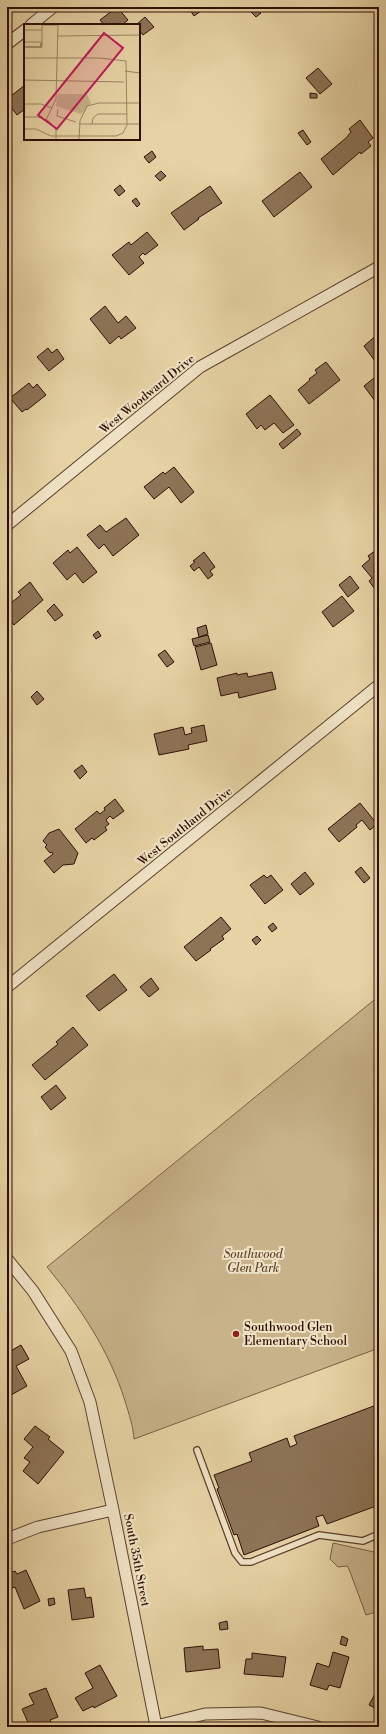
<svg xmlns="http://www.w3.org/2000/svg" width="386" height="1734" viewBox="0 0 386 1734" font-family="'Libre Bodoni',serif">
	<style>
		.green { fill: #c7b289; stroke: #7a6046 }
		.building { fill: #8d7457; stroke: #2d0e03 }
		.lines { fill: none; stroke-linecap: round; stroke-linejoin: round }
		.service-casing { stroke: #5b3f2c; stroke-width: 8 }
		.minor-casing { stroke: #5b3f2c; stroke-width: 13 }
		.service { stroke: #efe2c4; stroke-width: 5.5 }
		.minor { stroke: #efe2c4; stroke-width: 11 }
		.poi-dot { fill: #8f2418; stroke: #efe2c4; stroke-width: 1.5 }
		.labels { text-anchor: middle; stroke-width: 4; stroke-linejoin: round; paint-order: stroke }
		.street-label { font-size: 12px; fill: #2d0e03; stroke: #efe2c4 }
		.park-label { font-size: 12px; font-style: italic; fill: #634732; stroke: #efe2c4 }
		.poi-label { font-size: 12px; fill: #2d0e03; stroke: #efe2c4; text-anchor: start }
		.inset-river { fill: none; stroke: #a7906e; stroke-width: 2 }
		.inset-road { fill: none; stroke: #9c8464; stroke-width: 1 }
		.view { fill: #c2185b; fill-opacity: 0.15; stroke: #c2185b; stroke-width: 2 }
		.inset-edge { fill: none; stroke: #2d0e03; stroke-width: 2 }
	</style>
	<rect width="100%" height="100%" fill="#e6d3a5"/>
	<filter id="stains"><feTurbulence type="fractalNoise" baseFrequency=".005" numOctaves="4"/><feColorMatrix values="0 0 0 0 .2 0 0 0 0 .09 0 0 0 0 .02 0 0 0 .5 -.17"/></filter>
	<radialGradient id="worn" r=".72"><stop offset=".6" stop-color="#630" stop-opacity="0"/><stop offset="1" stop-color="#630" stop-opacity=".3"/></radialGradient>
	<path class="green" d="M 379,996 L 379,1348 L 134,1439 C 133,1426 129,1414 125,1401 C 109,1350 80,1307 47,1267 Z
		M 333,1543 L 374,1552 L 379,1566 L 379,1611 L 366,1615 L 349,1569 L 347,1566 L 338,1567 L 330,1559 Z"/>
	<path class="building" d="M 117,7 L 128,20 L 122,25 L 104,25 L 100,20 Z
		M 194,7 L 204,7 L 205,8 L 194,16 L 190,10 Z
		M 248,7 L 255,7 L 261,13 L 256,17 L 247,8 Z
		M 145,17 L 154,27 L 143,35 L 139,30 L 139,25 L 136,25 Z
		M 318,68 L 332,84 L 320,94 L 306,78 Z
		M 25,85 L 25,109 L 17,115 L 7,102 L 7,99 Z
		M 310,93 L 317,94 L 317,98 L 310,98 Z
		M 360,120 L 373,138 L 368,142 L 371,146 L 361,154 L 360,152 L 333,175 L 321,159 L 346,138 L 351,132 L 349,129 Z
		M 303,130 L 311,142 L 307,145 L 298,133 Z
		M 152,151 L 156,157 L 149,163 L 144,157 Z
		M 161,171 L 166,176 L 160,181 L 155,176 Z
		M 300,172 L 312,187 L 274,217 L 262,201 Z
		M 120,185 L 125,191 L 119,196 L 114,190 Z
		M 210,186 L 222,203 L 198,218 L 199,219 L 184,230 L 171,213 Z
		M 136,198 L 140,204 L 137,207 L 132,201 Z
		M 147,232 L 158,245 L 145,255 L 143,253 L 139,257 L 144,263 L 129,275 L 112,255 L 129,242 L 131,245 Z
		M 105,306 L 118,323 L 126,316 L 136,328 L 121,339 L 119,336 L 110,344 L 90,319 Z
		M 379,333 L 379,358 L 375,361 L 364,346 Z
		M 48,348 L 52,353 L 57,349 L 64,359 L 49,371 L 37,357 Z
		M 326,362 L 340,380 L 309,404 L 298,390 L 310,380 L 309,379 L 317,373 L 315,370 Z
		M 379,374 L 379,404 L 378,405 L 364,386 Z
		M 29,383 L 33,388 L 37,384 L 46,395 L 27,410 L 26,409 L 22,412 L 10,398 Z
		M 270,395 L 294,425 L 283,433 L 274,423 L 265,430 L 261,425 L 257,429 L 246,414 Z
		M 297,429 L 301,434 L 283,449 L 279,444 Z
		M 174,467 L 194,492 L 181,503 L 169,487 L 154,499 L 144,487 L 163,472 L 165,474 Z
		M 126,518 L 139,535 L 113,556 L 104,544 L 99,549 L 87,535 L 100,525 L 106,532 Z
		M 77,547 L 97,572 L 83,583 L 75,573 L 67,580 L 53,563 L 68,550 L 70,553 Z
		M 379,548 L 379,591 L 377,592 L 369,581 L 372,578 L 362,566 L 370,559 L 368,556 Z
		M 204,552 L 215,567 L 210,571 L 213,575 L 208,579 L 199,567 L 194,571 L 190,566 L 195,562 L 193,561 Z
		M 350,576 L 359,588 L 348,597 L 339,585 Z
		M 30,582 L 43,600 L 14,625 L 7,616 L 7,606 L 21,595 L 18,592 Z
		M 342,596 L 354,611 L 333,627 L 322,612 Z
		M 54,604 L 63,615 L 55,621 L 47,611 Z
		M 206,625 L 208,634 L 199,637 L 197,628 Z
		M 98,631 L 101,636 L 96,639 L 93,635 Z
		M 208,635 L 210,642 L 194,646 L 192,639 Z
		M 211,643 L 217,665 L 201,670 L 195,647 Z
		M 165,650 L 174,662 L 167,667 L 158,655 Z
		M 272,672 L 276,689 L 239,698 L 238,692 L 221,696 L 217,678 L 237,673 L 237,675 L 247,673 L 248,677 Z
		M 37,691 L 44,699 L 37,705 L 31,697 Z
		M 204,725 L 207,741 L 188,745 L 189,749 L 159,755 L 154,734 L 183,727 L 185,735 L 192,733 L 191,728 Z
		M 82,765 L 87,772 L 80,779 L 74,771 Z
		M 115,799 L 124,811 L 113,819 L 110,816 L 106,820 L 109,824 L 105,827 L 107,830 L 94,840 L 92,838 L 86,843 L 75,829 L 97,811 L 100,814 L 105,810 L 104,808 Z
		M 360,803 L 377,824 L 370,830 L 362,820 L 356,825 L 357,827 L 339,842 L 328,829 Z
		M 59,829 L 78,853 L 74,864 L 63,865 L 54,873 L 44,861 L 53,854 L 52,852 L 50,853 L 45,847 L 47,845 L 43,841 L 49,833 Z
		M 361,867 L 370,878 L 364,883 L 355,872 Z
		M 305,872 L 314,884 L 300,895 L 291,884 Z
		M 264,875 L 267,878 L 271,875 L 283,890 L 265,904 L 250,885 Z
		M 221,917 L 231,929 L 222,936 L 224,939 L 210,949 L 211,950 L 196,961 L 184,947 Z
		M 273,923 L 277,928 L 272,932 L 268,927 Z
		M 257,936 L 261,940 L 256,945 L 252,940 Z
		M 114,974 L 127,990 L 99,1011 L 86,996 Z
		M 151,978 L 159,989 L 149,997 L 140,987 Z
		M 73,1027 L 88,1045 L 45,1080 L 32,1065 L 58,1044 L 56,1042 Z
		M 56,1085 L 66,1098 L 51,1110 L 41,1097 Z
		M 21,1345 L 29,1359 L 16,1366 L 27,1386 L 11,1395 L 7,1387 L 7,1353 Z
		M 379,1404 L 379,1505 L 327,1524 L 323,1515 L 316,1517 L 319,1526 L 244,1555 L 237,1534 L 234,1535 L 217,1489 L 219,1488 L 214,1475 L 252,1461 L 249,1453 L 287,1438 L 290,1447 L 297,1444 L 294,1436 Z
		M 35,1426 L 50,1437 L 48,1439 L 64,1452 L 38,1484 L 23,1471 L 30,1462 L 24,1458 L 33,1447 L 24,1439 Z
		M 26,1570 L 40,1601 L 24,1609 L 15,1587 L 7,1590 L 7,1574 L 15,1571 L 17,1574 Z
		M 84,1588 L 86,1598 L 91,1597 L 94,1617 L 72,1620 L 68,1590 Z
		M 54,1598 L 55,1604 L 49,1606 L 48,1599 Z
		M 227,1621 L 228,1629 L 220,1630 L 219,1623 Z
		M 342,1636 L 348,1639 L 346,1646 L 340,1644 Z
		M 203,1646 L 203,1650 L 218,1649 L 220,1668 L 186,1672 L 184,1648 Z
		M 333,1652 L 349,1657 L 340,1688 L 329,1685 L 327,1690 L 310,1685 L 317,1663 L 329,1667 Z
		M 252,1653 L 286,1657 L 283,1677 L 244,1674 L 246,1659 L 252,1659 Z
		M 100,1665 L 117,1696 L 94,1708 L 93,1706 L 83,1711 L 75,1698 L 93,1688 L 85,1673 Z
		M 379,1686 L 379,1710 L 369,1705 Z
		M 46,1688 L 58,1717 L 50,1720 L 51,1722 L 40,1727 L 30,1727 L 22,1709 L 34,1704 L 29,1694 Z"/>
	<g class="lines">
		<defs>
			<path id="service" d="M 197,1450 L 235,1553 L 242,1562 L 251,1562 L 319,1535 L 363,1541 L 379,1534"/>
			<path id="minor" d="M 31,25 L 53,7
				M 7,44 L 25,30
				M 7,525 L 200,367 L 379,267
				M 7,987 L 379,685
				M 7,1259 L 33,1291 L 71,1351 L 90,1402 L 113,1510 L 156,1726
				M 7,1539 L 38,1527 L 113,1510
				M 152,1727 L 205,1714 L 261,1713 L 318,1727"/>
		</defs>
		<use href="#service" class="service-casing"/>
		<use href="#minor" class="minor-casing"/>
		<use href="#service" class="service"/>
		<use href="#minor" class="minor"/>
	</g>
	<circle class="poi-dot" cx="236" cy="1334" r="4"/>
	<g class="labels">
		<g class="street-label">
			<text transform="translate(147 394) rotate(-39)" y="4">West Woodward Drive</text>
			<text transform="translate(185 826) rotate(-39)" y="4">West Southland Drive</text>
			<text transform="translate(137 1560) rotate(79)" y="4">South 35th Street</text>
		</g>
		<g class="park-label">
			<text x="253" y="1258">Southwood<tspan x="253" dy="14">Glen Park</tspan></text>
		</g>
		<g class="poi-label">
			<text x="244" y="1331">Southwood Glen<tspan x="244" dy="14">Elementary School</tspan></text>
		</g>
	</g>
	<g transform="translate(24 24)">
		<rect width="116" height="116" fill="#e6d3a5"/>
		<path d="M 34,70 L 63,70 L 67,79 L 57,90 L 32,82 Z" fill="#c7b289"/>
		<path class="inset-river" d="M 0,23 L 17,23 L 17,19"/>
		<path class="inset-road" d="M 0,6 L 18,6M 33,12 L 116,11M 0,18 L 18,18M 18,23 L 18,1 L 33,1M 0,34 L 76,34 L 102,37 L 103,101 L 99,109M 101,47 L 116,49M 0,56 L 100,58M 0,80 L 17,80 L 28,84M 34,85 L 33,92 L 52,98M 0,93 L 14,93 L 25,97 L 32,106 L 32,116M 22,96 L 32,75 L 34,0M 116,99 L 116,84M 55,100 L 116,100M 68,100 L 69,94 L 74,90 L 103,90M 0,105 L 12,105 L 27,112 L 92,112 L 99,109M 55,116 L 56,97 L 63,82 L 75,79 L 116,79"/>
		<path class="view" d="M 80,9 L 99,24 L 33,105 L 14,91 Z"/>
		<rect width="116" height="116" class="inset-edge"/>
	</g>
	<rect width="386" height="1734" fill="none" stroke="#e6d3a5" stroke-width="24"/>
	<rect x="8" y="8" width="370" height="1718" fill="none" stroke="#2d0e03" stroke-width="2"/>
	<rect x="12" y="12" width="362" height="1710" fill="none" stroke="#2d0e03"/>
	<rect width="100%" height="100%" filter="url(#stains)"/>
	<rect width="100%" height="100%" fill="url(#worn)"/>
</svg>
